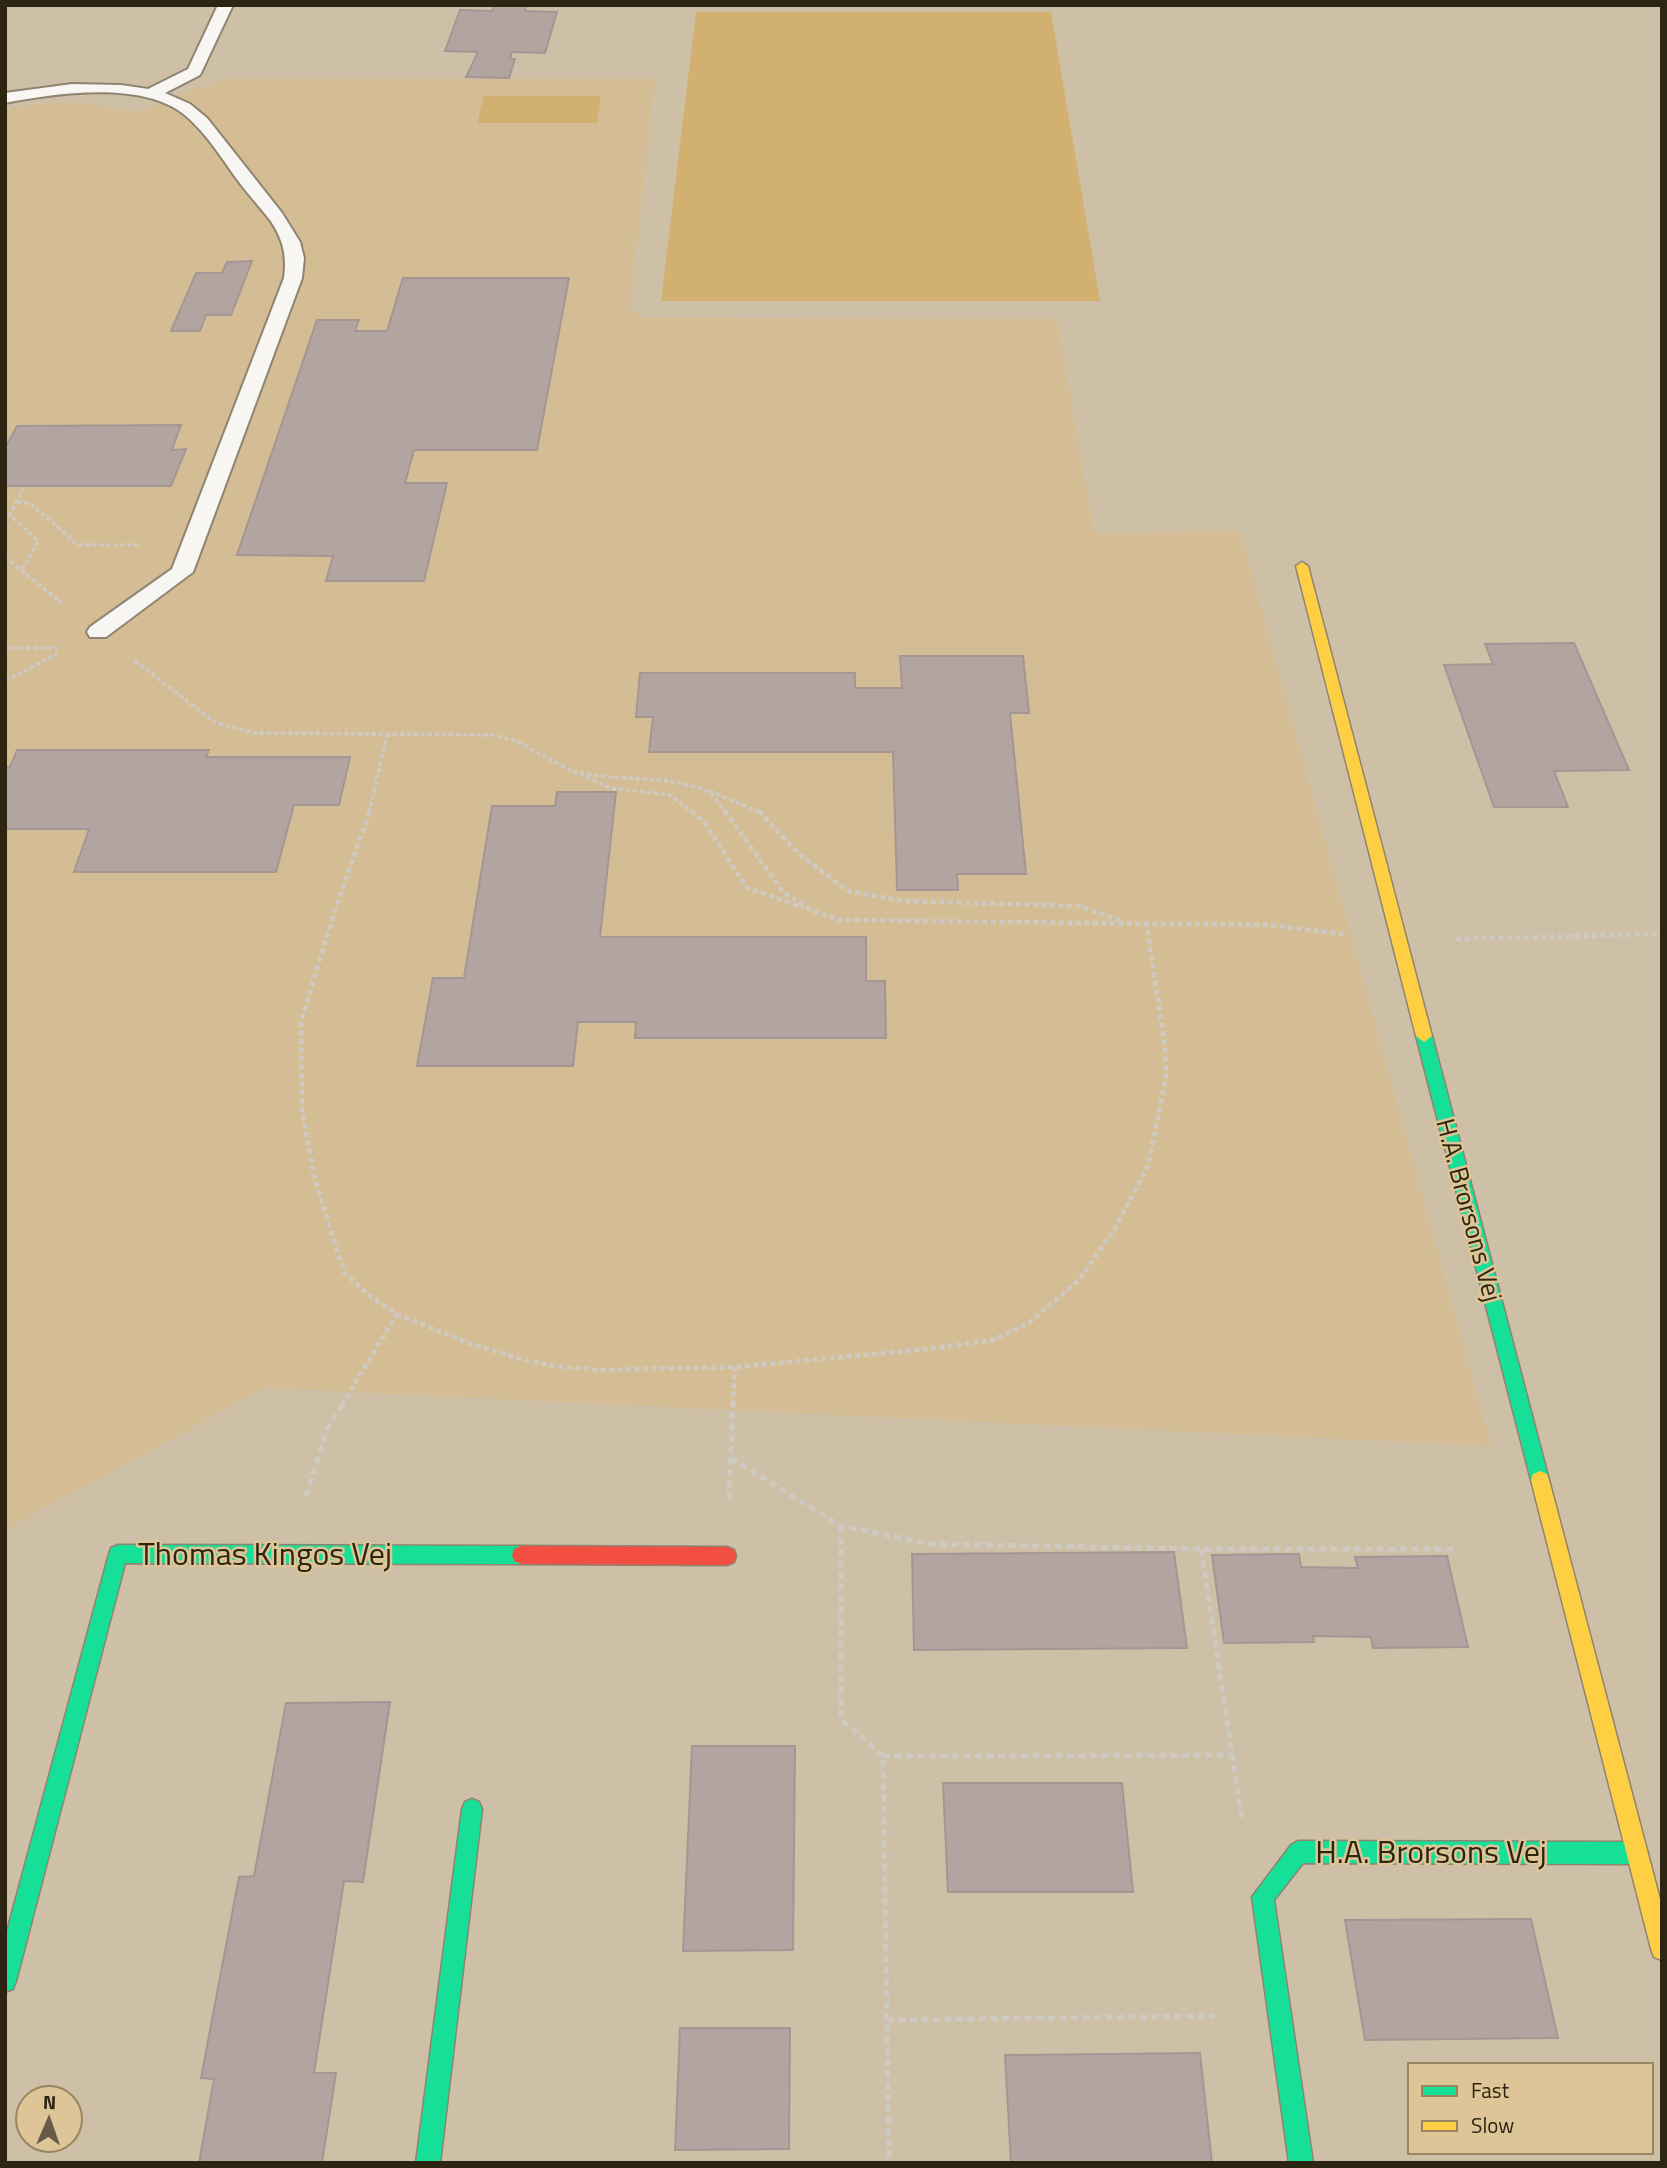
<svg xmlns="http://www.w3.org/2000/svg" width="1667" height="2168" viewBox="0 0 1667 2168" font-family="'Titillium Web',sans-serif">
	<style>
		.built { fill: #d4bd95 }
		.green { fill: #d2b170 }
		.building { fill: #b1a4a1; stroke: #a49793; stroke-width: 2 }
		.lines { fill: none; stroke-linecap: round; stroke-linejoin: round }
		.lane-casing { stroke: #8f8471; stroke-width: 4 }
		.fast-casing { stroke: #8f8471; stroke-width: 3 }
		.slow-casing { stroke: #8f8471; stroke-width: 3 }
		.jam-casing { stroke: #8f8471; stroke-width: 3 }
		.path-far2 { stroke: #cec9c1; stroke-width: 3.5; stroke-dasharray: 4.5 2.5; stroke-linecap: butt }
		.path-far1 { stroke: #cec9c1; stroke-width: 4.5; stroke-dasharray: 5 3.5; stroke-linecap: butt }
		.path { stroke: #cec9c1; stroke-width: 5; stroke-dasharray: 7 4.5; stroke-linecap: butt }
		.lane { fill: #f8f6f2; fill-rule: evenodd }
		.fast { fill: #16e098; fill-rule: evenodd }
		.slow { fill: #ffcf43; fill-rule: evenodd }
		.jam { fill: #f24e42; fill-rule: evenodd }
		.labels { text-anchor: middle; stroke-width: 5; stroke-linejoin: round; paint-order: stroke }
		.street-label { font-size: 26px; fill: #2e2412; stroke: #dec597 }
		.near-street-label { font-size: 32px; fill: #2e2412; stroke: #dec597 }
	</style>
	<rect width="100%" height="100%" fill="#cec0a7"/>
	<path class="built" d="M 222,79 L 655,79 L 630,310 L 643,318 L 1057,319 L 1094,533 L 1240,531 L 1491,1446 L 265,1388 L 5,1530 L 5,109 L 48,103 L 84,103 L 136,112 Z"/>
	<path class="green" d="M 696,12 L 1051,12 L 1100,301 L 661,301 Z
		M 484,96 L 601,96 L 597,123 L 477,123 Z"/>
	<path class="building" d="M 494,5 L 531,5 L 526,5 L 525,11 L 557,12 L 545,53 L 512,52 L 510,59 L 515,59 L 509,78 L 466,77 L 478,52 L 445,51 L 460,10 L 492,11 Z
		M 252,261 L 231,315 L 206,315 L 200,331 L 171,331 L 196,273 L 222,273 L 227,262 Z
		M 403,278 L 569,278 L 537,450 L 414,450 L 405,483 L 447,483 L 424,581 L 326,581 L 333,556 L 237,555 L 317,320 L 359,320 L 355,331 L 387,331 Z
		M 181,425 L 172,450 L 186,449 L 171,486 L 5,486 L 5,448 L 17,426 Z
		M 1574,643 L 1629,770 L 1554,771 L 1568,807 L 1494,807 L 1444,665 L 1493,664 L 1485,644 Z
		M 900,656 L 1023,656 L 1029,713 L 1010,713 L 1026,874 L 957,874 L 958,890 L 897,890 L 893,752 L 649,752 L 653,717 L 636,717 L 640,673 L 855,673 L 855,688 L 902,688 Z
		M 17,750 L 209,750 L 206,757 L 350,757 L 339,805 L 294,805 L 276,872 L 74,872 L 89,829 L 5,829 L 5,767 L 10,767 Z
		M 557,792 L 616,792 L 600,937 L 866,937 L 866,981 L 885,981 L 886,1038 L 635,1038 L 636,1022 L 578,1022 L 573,1066 L 417,1066 L 433,978 L 464,978 L 492,806 L 555,806 Z
		M 1174,1552 L 1187,1648 L 914,1650 L 912,1554 Z
		M 1299,1554 L 1301,1567 L 1358,1568 L 1355,1557 L 1447,1556 L 1468,1647 L 1373,1648 L 1371,1637 L 1313,1636 L 1314,1642 L 1224,1643 L 1212,1555 Z
		M 390,1702 L 363,1882 L 344,1881 L 314,2073 L 336,2073 L 322,2163 L 199,2163 L 214,2079 L 201,2078 L 239,1877 L 254,1876 L 286,1703 Z
		M 692,1746 L 795,1746 L 793,1950 L 683,1951 Z
		M 943,1783 L 1122,1783 L 1133,1892 L 948,1892 Z
		M 1531,1919 L 1558,2038 L 1365,2040 L 1345,1920 Z
		M 680,2028 L 790,2028 L 789,2149 L 675,2150 Z
		M 1200,2053 L 1212,2163 L 1011,2163 L 1005,2055 Z"/>
	<g class="lines">
		<defs>
			<path id="lane" d="M 218,5 L 233,5 L 200,75 L 165,93 L 190,104 L 207,118 L 282,213 L 300,242 L 304,258 L 302,278 L 193,572 L 106,637 L 90,637 L 87,632 L 90,627 L 172,569 L 284,278 C 287,255 283,239 270,220 C 259,206 247,193 236,178 C 221,157 206,133 186,116 C 144,80 56,93 5,103 L 5,93 L 72,84 L 121,85 L 148,89 L 188,69 Z"/>
			<path id="fast" d="M 1424,1030 L 1432,1036 L 1549,1480 L 1547,1486 L 1540,1489 L 1533,1486 L 1531,1480 L 1416,1036 Z
				M 118,1545 L 521,1546 L 528,1549 L 530,1555 L 528,1561 L 521,1564 L 125,1563 L 16,1981 L 13,1989 L 5,1992 L 5,1939 L 109,1554 L 111,1548 Z
				M 472,1799 L 479,1802 L 482,1809 L 440,2163 L 416,2163 L 462,1809 L 465,1802 Z
				M 1298,1841 L 1637,1842 L 1644,1846 L 1648,1853 L 1644,1860 L 1637,1864 L 1303,1863 L 1274,1900 L 1313,2163 L 1289,2163 L 1252,1897 L 1291,1845 Z"/>
			<path id="slow" d="M 1302,562 L 1308,566 L 1432,1036 L 1424,1042 L 1416,1036 L 1296,566 Z
				M 1540,1471 L 1547,1474 L 1549,1480 L 1662,1907 L 1662,1960 L 1654,1957 L 1651,1949 L 1531,1480 L 1533,1474 Z"/>
			<path id="jam" d="M 521,1546 L 727,1547 L 734,1550 L 736,1556 L 734,1562 L 727,1565 L 521,1564 L 514,1561 L 512,1555 L 514,1549 Z"/>
		</defs>
		<use href="#lane" class="lane-casing"/>
		<use href="#fast" class="fast-casing"/>
		<use href="#slow" class="slow-casing"/>
		<use href="#jam" class="jam-casing"/>
		<path class="path-far2" d="M 17,502 L 30,503 L 78,545 L 140,545
			M 5,557 L 62,603
			M 22,570 L 38,541 L 10,515 L 23,489
			M 5,648 L 57,648
			M 135,661 L 216,723 L 253,733 L 495,735 L 518,742 L 574,772 L 609,777 L 663,780 L 697,787 L 713,795 L 726,813
			M 5,681 L 57,654
			M 580,774 L 610,788 L 670,795 L 693,813
			M 710,791 L 761,813
			M 369,813 L 387,735"/>
		<path class="path-far1" d="M 691,811 L 705,823 L 746,887 L 803,908
			M 725,811 L 784,893 L 813,911 L 839,920 L 1270,925 L 1343,934
			M 759,811 L 800,855 L 848,891 L 904,901 L 1079,906 L 1122,921
			M 1456,939 L 1662,934
			M 397,1314 L 471,1344 L 521,1359 L 553,1366 L 599,1370 L 735,1367 L 928,1349 L 993,1340 L 1030,1322 L 1079,1280 L 1114,1230 L 1148,1166 L 1166,1077 L 1165,1045 L 1146,922
			M 342,1405 L 397,1314 L 368,1295 L 344,1272 L 315,1180 L 302,1112 L 301,1021 L 336,907 L 370,811
			M 733,1405 L 735,1367"/>
		<path class="path" d="M 731,1458 L 841,1526 L 931,1544 L 1201,1549 L 1455,1549
			M 306,1496 L 327,1429 L 343,1403
			M 729,1499 L 733,1403
			M 841,1526 L 841,1719 L 883,1756 L 889,2163
			M 1201,1549 L 1242,1820
			M 883,1756 L 1232,1755
			M 887,2020 L 1215,2016"/>
		<use href="#lane" class="lane"/>
		<use href="#fast" class="fast"/>
		<use href="#slow" class="slow"/>
		<use href="#jam" class="jam"/>
	</g>
	<g class="labels">
		<g class="street-label">
			<text transform="translate(1469 1210) rotate(75)" y="9">H.A. Brorsons Vej</text>
		</g>
		<g class="near-street-label">
			<text x="265" y="1565">Thomas Kingos Vej</text>
			<text x="1431" y="1863">H.A. Brorsons Vej</text>
		</g>
	</g>
	<rect width="1667" height="2168" fill="none" stroke="#2e2412" stroke-width="14"/>
	<rect x="1408" y="2063" width="245" height="91" fill="#dec597" stroke="#988562" stroke-width="2"/>
	<rect x="1422" y="2086" width="35" height="10" fill="#16e098" stroke="#988562" stroke-width="2"/>
	<text x="1471" y="2098" font-size="21" fill="#2e2412">Fast</text>
	<rect x="1422" y="2121" width="35" height="10" fill="#ffcf43" stroke="#988562" stroke-width="2"/>
	<text x="1471" y="2133" font-size="21" fill="#2e2412">Slow</text>
	<g transform="translate(49 2119) rotate(2)"><circle r="33" fill="#dec597" stroke="#988562" stroke-width="2"/>
	<path d="M0-5L12 26L0 18L-12 26Z" fill="#665b46"/>
	<text y="-10" font-size="19" font-weight="bold" text-anchor="middle" fill="#2e2412">N</text>
	</g>
</svg>
